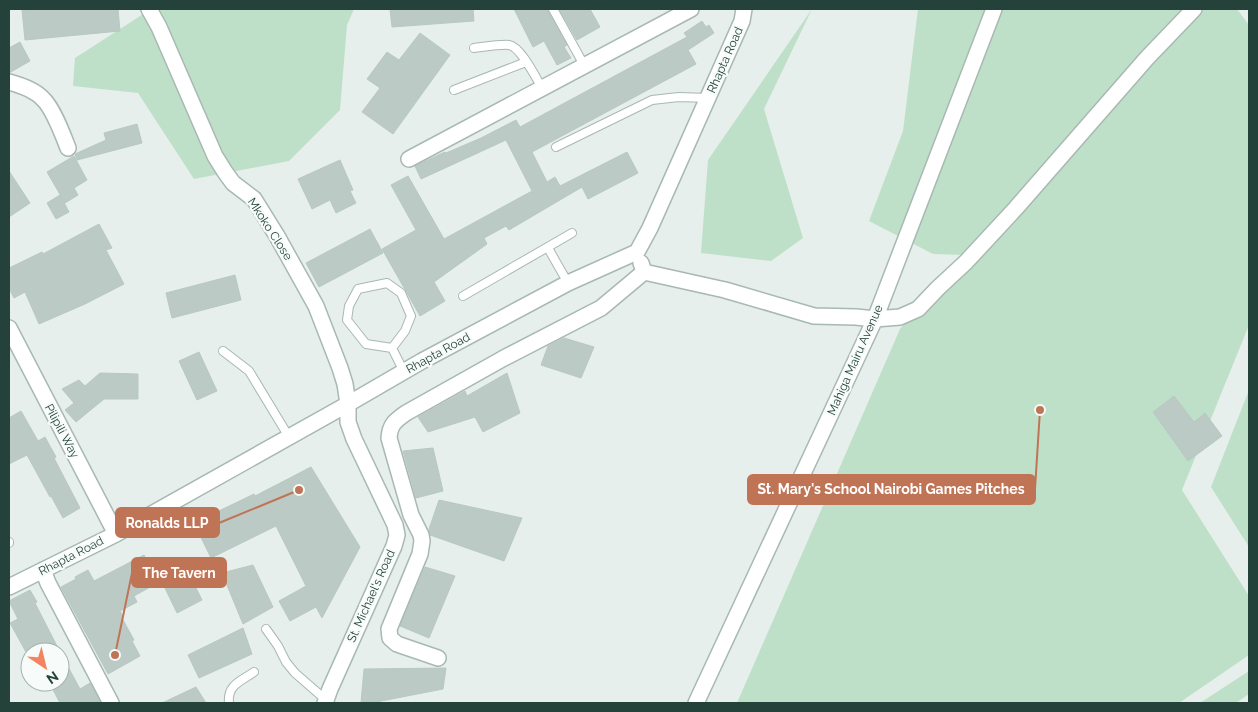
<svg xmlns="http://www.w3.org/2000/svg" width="1258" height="712" viewBox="0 0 1258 712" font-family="Raleway,sans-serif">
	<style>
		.green { fill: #bfe0c8 }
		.building { fill: #bbcac4; stroke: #b8c9c2 }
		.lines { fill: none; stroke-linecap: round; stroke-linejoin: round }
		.service-casing { stroke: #a8b8b2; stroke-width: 10 }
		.minor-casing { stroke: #a8b8b2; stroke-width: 18 }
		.service { stroke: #fff; stroke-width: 8 }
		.minor { stroke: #fff; stroke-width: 15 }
		.labels { text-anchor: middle; stroke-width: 4.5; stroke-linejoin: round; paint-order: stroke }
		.street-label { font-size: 12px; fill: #24423a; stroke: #f7fbf9 }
		.leader { fill: none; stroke: #c07456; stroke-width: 2 }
		.callout-dot { fill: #c07456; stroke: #f7fbf9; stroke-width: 2 }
		.callout { fill: #c07456; stroke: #c07456; stroke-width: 2 }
		.callout-label { font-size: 14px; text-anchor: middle; font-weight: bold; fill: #fff }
	</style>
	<rect width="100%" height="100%" fill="#e6efeb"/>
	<path class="green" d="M 151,9 L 354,9 L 347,25 L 340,110 L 289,161 L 194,179 L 138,93 L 73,86 L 75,58 Z
		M 812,9 L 764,109 L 803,238 L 771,261 L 701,253 L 708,160 Z
		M 918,9 L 1237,9 L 1249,25 L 1249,325 L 1182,490 L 1249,596 L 1249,655 L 1179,703 L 737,703 L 900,329 L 965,255 L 933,254 L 869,221 L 903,131 Z
		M 1249,390 L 1249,547 L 1211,487 Z
		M 1249,671 L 1249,694 L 1236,703 L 1200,703 Z"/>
	<path class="building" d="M 38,9 L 118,9 L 120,31 L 25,40 L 22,10 Z
		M 390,9 L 473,9 L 474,21 L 392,27 Z
		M 514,9 L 547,9 L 567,45 L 564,47 L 571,58 L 557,65 L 544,41 L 533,47 Z
		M 559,9 L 590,9 L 600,27 L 577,40 Z
		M 702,21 L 706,27 L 709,25 L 714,33 L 688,50 L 696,64 L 532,152 L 547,182 L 555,177 L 560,186 L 627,152 L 638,173 L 588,199 L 582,187 L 509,230 L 506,226 L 484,238 L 487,244 L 434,282 L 445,301 L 420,316 L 382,249 L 416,230 L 391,185 L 408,176 L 444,239 L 532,191 L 506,140 L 421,179 L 415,166 L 445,152 L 446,153 L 481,138 L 516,120 L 520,127 L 687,37 L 684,33 Z
		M 420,33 L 450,55 L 393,134 L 362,112 L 380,88 L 367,79 L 387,52 L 399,60 Z
		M 20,42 L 30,61 L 9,73 L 9,48 Z
		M 137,124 L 142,143 L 77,160 L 75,154 L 106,140 L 104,133 Z
		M 74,156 L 87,180 L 74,188 L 78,195 L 65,203 L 47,172 Z
		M 340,160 L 353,190 L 350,191 L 356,203 L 336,213 L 330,200 L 312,209 L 298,179 Z
		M 9,171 L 30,203 L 9,217 Z
		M 60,195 L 69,212 L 56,219 L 47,203 Z
		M 99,224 L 112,248 L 106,250 L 124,284 L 85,304 L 39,324 L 25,292 L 14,298 L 9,288 L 9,268 L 42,252 L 43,254 Z
		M 370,229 L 383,253 L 319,287 L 306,263 Z
		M 235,275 L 241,300 L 172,318 L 166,293 Z
		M 564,338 L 594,347 L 581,378 L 541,365 L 548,346 Z
		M 199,352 L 217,391 L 197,400 L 179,361 Z
		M 100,373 L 138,374 L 138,399 L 104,399 L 76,422 L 65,410 L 74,403 L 62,389 L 79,380 L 85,386 Z
		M 507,373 L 520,413 L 483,432 L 475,417 L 428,432 L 418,417 L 465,391 L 467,396 Z
		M 1174,396 L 1194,422 L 1205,413 L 1222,436 L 1188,461 L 1153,412 Z
		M 21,411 L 38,441 L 45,437 L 56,457 L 54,458 L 80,508 L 63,518 L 51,496 L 50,497 L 27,455 L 9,464 L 9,418 Z
		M 433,448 L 443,491 L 416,498 L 403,451 Z
		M 311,467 L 360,547 L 322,618 L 316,607 L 290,621 L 279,601 L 306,586 L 276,526 L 211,558 L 194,523 L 254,494 L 255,496 Z
		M 439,500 L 522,518 L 504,561 L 430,535 L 429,529 Z
		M 144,555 L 152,571 L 174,559 L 182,572 L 162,582 L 161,581 L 134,596 L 137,602 L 120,611 L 123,617 L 122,618 L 134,640 L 132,641 L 140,656 L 108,674 L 61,587 L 76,579 L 75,577 L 88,570 L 94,581 Z
		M 253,565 L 273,607 L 243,624 L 222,573 Z
		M 425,567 L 455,576 L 429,638 L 400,626 Z
		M 192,580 L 202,600 L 177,613 L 164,586 Z
		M 30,590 L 37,602 L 35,603 L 60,652 L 26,652 L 10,623 L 18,619 L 9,601 Z
		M 243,628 L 252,654 L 199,678 L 188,655 Z
		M 60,652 L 80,689 L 90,683 L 101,703 L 60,703 L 49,682 L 60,682 Z
		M 446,668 L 443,689 L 371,703 L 361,703 L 364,669 Z
		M 196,687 L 206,703 L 162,703 Z"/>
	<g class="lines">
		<defs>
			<path id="service" d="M 553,9 L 584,65
				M 474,48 C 483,47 501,44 509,45 C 521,47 536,78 542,88
				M 454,90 L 526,62
				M 556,147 L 652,100 L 679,97 L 708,98
				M 548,248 L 568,283
				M 463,296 L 572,233
				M 392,348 L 366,344 L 347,320 L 349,306 L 358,289 L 387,283 L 401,293 L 411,316 L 405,331 L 392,348 L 404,372
				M 223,351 L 249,371 L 289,437
				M 9,542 L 9,543
				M 266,629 L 278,646 L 286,662 L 295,673 L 326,700
				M 229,703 C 227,685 241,681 254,672"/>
			<path id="minor" d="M 149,9 L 159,27 L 215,156 L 225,172 L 233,183 L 254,199 L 277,236 L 316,306 L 340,368 L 345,384 L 348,404 L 348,422 L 354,439 L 395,525 L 397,535 L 394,546 L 330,689 L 325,703
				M 9,82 C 20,85 35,90 43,99 C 53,108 63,135 68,148
				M 409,159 L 691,9
				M 644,272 L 725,290 L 814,316 L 856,317 L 875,319 L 900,317 L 918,309 L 938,288 L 966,262 L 1016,208 L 1147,58 L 1194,9
				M 9,328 L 116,534
				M 43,570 L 48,583 L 111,703
				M 9,587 L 116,534 L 348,404 L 422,361 L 568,283 L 637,252 L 650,228 L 742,21 L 744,9
				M 438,658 L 397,644 L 390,638 L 389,629 L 420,554 L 422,541 L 421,535 L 411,515 L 389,438 C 390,424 395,421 406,413 L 504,358 L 601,308 L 644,272 L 641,263
				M 696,703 L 875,319 L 994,9"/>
		</defs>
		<use href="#service" class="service-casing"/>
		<use href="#minor" class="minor-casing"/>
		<use href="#service" class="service"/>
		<use href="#minor" class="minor"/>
	</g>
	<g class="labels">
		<g class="street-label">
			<text transform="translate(725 60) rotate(-66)" y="4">Rhapta Road</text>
			<text transform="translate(270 229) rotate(57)" y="4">Mkoko Close</text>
			<text transform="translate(438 353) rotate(-29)" y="4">Rhapta Road</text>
			<text transform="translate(855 360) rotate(-66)" y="4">Mahiga Mairu Avenue</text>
			<text transform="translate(62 431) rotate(62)" y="4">Pilipili Way</text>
			<text transform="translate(71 556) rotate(-27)" y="4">Rhapta Road</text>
			<text transform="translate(371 596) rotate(-66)" y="4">St. Michael's Road</text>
		</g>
	</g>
	<path class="leader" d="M1040 410L1035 489M299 490L219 523M115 655L132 573"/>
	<g class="callout-dot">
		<circle cx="1040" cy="410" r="5"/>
		<circle cx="299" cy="490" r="5"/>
		<circle cx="115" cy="655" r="5"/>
	</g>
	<g class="callout">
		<rect x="748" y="475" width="287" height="29" rx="5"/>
		<rect x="116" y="508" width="103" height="29" rx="5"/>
		<rect x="132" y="558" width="94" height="29" rx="5"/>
	</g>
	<g class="callout-label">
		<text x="891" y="494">St. Mary's School Nairobi Games Pitches</text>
		<text x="167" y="528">Ronalds LLP</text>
		<text x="179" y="578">The Tavern</text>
	</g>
	<rect width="1258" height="712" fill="none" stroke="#24423a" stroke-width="20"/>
	<g transform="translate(45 667) rotate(145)"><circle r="24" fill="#f7fbf9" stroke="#a3b1ad"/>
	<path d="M0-4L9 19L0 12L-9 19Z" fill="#f4845f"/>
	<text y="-8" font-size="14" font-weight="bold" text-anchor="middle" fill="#24423a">N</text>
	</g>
</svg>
